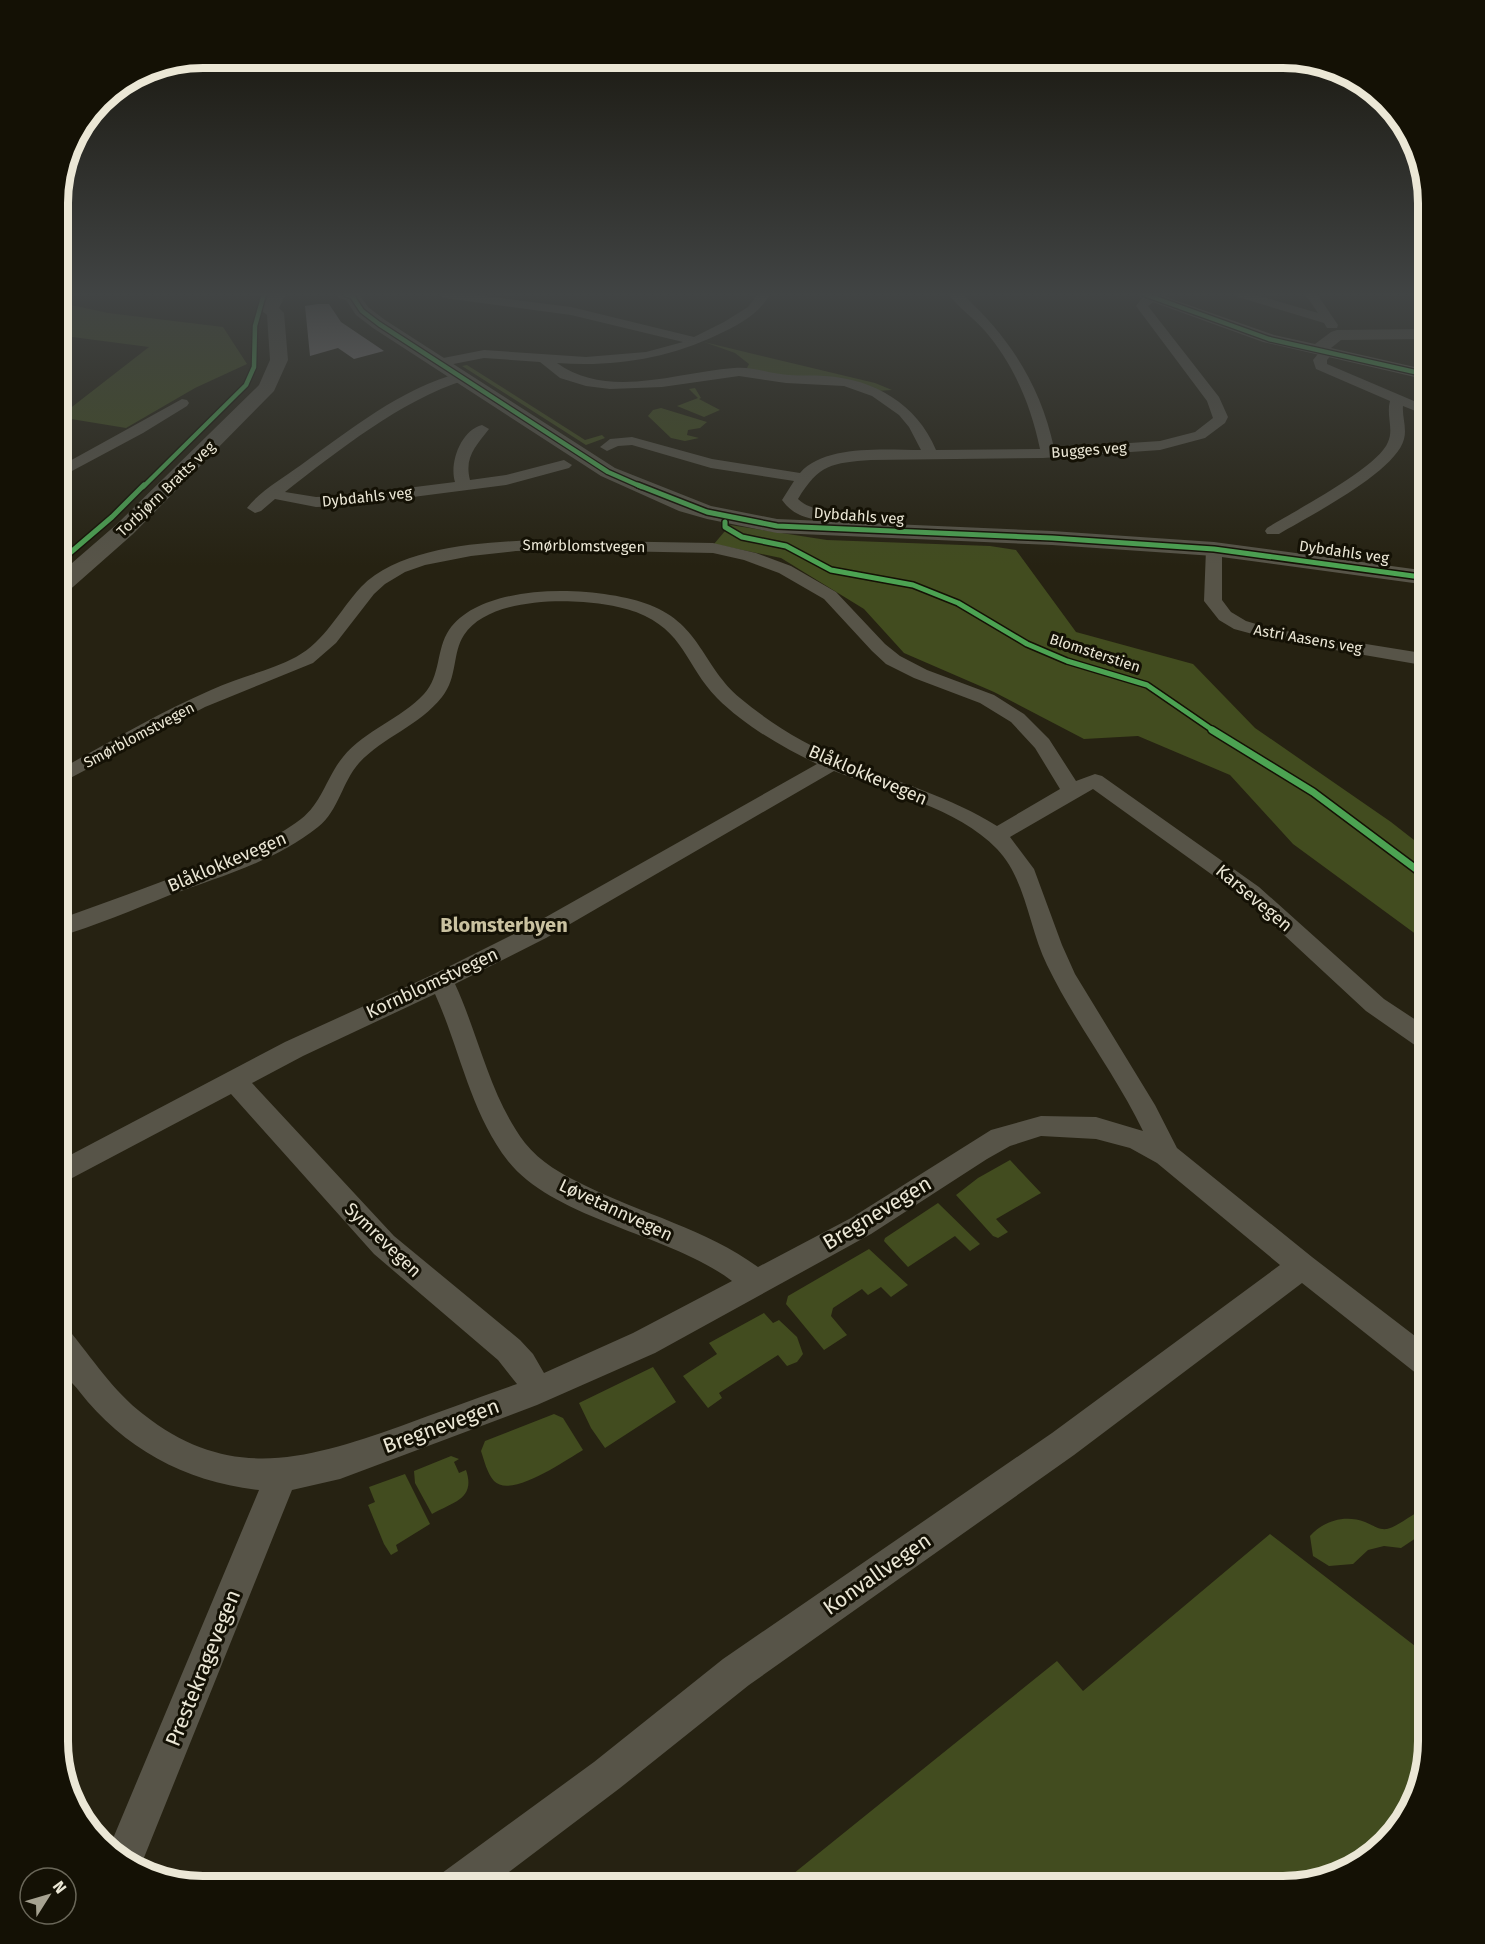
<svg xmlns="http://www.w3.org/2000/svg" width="1485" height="1944" viewBox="0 0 1485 1944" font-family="'Fira Sans',sans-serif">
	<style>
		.green { fill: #424c1f }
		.building { fill: #807b7a }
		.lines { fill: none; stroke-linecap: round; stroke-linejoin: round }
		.minor { fill: #575448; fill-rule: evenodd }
		.tertiary { fill: #575448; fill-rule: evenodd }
		.secondary { fill: #575448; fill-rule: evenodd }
		.cycleway-far2-casing { stroke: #141105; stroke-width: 7 }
		.cycleway-far1-casing { stroke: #141105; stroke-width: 8 }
		.cycleway-casing { stroke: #141105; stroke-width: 10 }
		.cycleway-far2 { stroke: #4ca352; stroke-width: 4.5 }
		.cycleway-far1 { stroke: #4ca352; stroke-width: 5 }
		.cycleway { stroke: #4ca352; stroke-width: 7 }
		.labels { text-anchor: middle; stroke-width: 6; stroke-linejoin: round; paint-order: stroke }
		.far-street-label { font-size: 15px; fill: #ebe7d6; stroke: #141105 }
		.street-label { font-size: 18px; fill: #ebe7d6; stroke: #141105 }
		.neighbourhood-label { font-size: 20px; font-weight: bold; fill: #c9c1a0; stroke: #141105 }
		.near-street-label { font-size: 21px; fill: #ebe7d6; stroke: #141105 }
		.rim { fill: none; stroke: #ebe7d6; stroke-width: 8 }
	</style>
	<rect width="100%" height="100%" fill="#262212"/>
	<path class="green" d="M 57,302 L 108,313 L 223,327 L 247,364 L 195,388 L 126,428 L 59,417 L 149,347 L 57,335 Z
		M 704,342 L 875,383 L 892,390 L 876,391 L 855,383 L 791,378 L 746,370 L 749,364 L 735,353 Z
		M 467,365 L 585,440 L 602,435 L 605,438 L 586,445 L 462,366 Z
		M 695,388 L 701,398 L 699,399 L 720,410 L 704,417 L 677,406 L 698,398 L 689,389 Z
		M 661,408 L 707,422 L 700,428 L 688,430 L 687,435 L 699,438 L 685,441 L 671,438 L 648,416 L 653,410 Z
		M 730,525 L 827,540 L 990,546 L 1016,550 L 1076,632 L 1193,664 L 1255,728 L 1391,822 L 1428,851 L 1428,940 L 1417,935 L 1293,844 L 1230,775 L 1138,736 L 1084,739 L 994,692 L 904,653 L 864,609 L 781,558 L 714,544 Z
		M 1010,1160 L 1041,1193 L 996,1219 L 1008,1232 L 998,1238 L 993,1236 L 956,1195 L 978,1178 Z
		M 938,1203 L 980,1244 L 970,1251 L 955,1236 L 908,1267 L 884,1241 L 885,1238 Z
		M 869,1249 L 908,1285 L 891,1297 L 881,1287 L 868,1295 L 862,1289 L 833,1308 L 831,1316 L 847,1335 L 824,1350 L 786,1304 L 788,1296 Z
		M 764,1313 L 773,1323 L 779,1320 L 797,1337 L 803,1354 L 797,1362 L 787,1366 L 778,1355 L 719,1393 L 722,1398 L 708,1408 L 683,1376 L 717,1354 L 709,1343 Z
		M 653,1367 L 676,1402 L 605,1448 L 591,1428 L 579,1403 Z
		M 554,1414 L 563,1418 L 583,1450 C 566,1460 511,1499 494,1481 C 487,1473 484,1460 481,1451 L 485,1441 Z
		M 451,1456 L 459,1459 L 454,1462 L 459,1473 L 466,1470 C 476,1499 453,1502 432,1514 L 415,1483 L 414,1471 Z
		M 405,1474 L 430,1524 L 396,1545 L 398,1551 L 391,1555 L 384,1544 L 368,1505 L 375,1502 L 369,1487 Z
		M 1428,1506 L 1428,1530 L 1401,1548 L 1384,1546 L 1368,1550 L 1353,1564 L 1329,1566 L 1313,1556 L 1310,1536 C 1323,1521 1345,1514 1365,1522 C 1373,1525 1378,1530 1387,1529 C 1397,1527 1417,1511 1428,1506 Z
		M 1270,1534 L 1428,1656 L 1428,1742 L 1409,1814 L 1363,1863 L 1283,1887 L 782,1887 L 788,1878 L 1057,1661 L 1083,1691 Z"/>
	<path class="building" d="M 318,304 L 329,304 L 341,322 L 384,351 L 354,359 L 338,348 L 310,356 L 305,306 Z"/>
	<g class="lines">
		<path class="minor" d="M 438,294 L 468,294 L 571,307 L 694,337 L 724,322 L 748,307 L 758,294 L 770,294 C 759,314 739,325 717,335 C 666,359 614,367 557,363 C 608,400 678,372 734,368 C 753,366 770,374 789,375 C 801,376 813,375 825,376 C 874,379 917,404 936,450 L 1040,449 C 1031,405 1014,365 985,331 C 974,318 957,307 949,294 L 962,294 C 1009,336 1041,386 1054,448 L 1160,441 L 1195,432 L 1213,418 L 1207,401 L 1136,306 L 1142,298 L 1155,294 L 1160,297 L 1148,306 L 1219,397 L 1228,417 L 1225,423 L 1205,438 L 1160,450 L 1043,458 L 871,460 C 832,463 819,464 798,499 C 820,520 864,505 874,518 C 865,529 813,521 800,515 C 793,512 787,507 782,500 L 794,481 L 711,468 L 632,445 L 618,446 L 607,451 L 600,447 L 610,439 L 632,437 L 712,459 L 800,473 C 825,444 886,450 921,450 L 909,427 L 899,415 L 872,396 L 844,386 L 786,383 L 739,376 L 662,387 L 610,389 L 586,386 L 560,378 L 540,362 L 484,358 L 438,367 L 433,366 L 431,363 L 433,360 L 484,350 L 586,357 L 646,352 L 683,342 L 571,315 L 444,298 Z
			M 1236,294 L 1253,294 L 1318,313 L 1305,294 L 1317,294 L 1338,325 L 1337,328 L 1327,328 L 1324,323 L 1238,297 Z
			M 1327,348 L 1334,352 L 1327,360 L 1327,364 L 1428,407 L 1428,416 L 1403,406 C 1402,417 1407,428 1404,439 C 1396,472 1309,516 1279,534 L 1267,534 L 1265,531 L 1267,528 C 1294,511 1378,468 1388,442 C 1394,429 1386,415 1390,401 L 1316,369 L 1313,360 L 1322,349 Z
			M 460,373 L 465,374 L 467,377 L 465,380 C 400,401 339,450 285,492 L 316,497 L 343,496 L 455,482 C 449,463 461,430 482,425 L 489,429 C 476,446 464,457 470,480 L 506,475 L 564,460 L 572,465 L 569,468 L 506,485 L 343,506 L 316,507 L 275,499 L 261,511 L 255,513 L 247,508 C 260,491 283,478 301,465 C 350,430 401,388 460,373 Z
			M 182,399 L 187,400 L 189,403 L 187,406 L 143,433 L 57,479 L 57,468 Z
			M 539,540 L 713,543 L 756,553 L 791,566 L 836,592 L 885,644 L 900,656 L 927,670 L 994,695 L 1024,714 L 1049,739 L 1076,781 L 1095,774 L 1102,776 L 1259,887 L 1384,999 L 1428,1028 L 1428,1050 L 1419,1048 L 1366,1011 L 1243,897 L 1093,789 L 1010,837 L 1034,869 L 1062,945 L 1075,974 L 1155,1105 L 1177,1148 L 1312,1257 L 1428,1346 L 1428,1378 L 1417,1374 L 1302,1283 L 1074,1455 L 749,1685 L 620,1788 L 489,1887 L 436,1887 L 442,1873 L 594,1762 L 723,1659 L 1052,1433 L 1280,1265 L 1157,1163 L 1130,1148 L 1096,1139 L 1041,1136 L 1010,1146 L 987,1159 L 871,1234 L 655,1353 L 537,1405 L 340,1479 L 292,1490 L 139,1870 L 130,1868 L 109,1848 L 259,1490 C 186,1482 124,1449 79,1391 C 73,1383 60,1372 57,1362 C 54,1352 57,1336 57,1325 L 68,1329 C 92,1358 113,1391 143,1414 C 230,1483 307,1459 401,1426 C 439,1412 478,1398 517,1384 L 498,1360 L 374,1254 L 231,1094 L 57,1186 L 57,1162 L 285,1042 L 432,975 L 530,926 L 817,764 C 782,747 745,726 717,698 C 685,665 685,631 636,612 C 595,597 492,592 464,635 C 452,653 458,677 442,697 C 419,726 383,737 359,763 C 342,782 339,810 318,827 C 276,861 219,877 170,895 C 133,910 95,926 57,937 L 57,920 C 104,903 151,886 198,868 C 233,855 271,842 301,819 C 322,803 327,776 343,757 C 365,730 401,719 424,694 C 441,676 436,649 449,630 C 483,580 600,586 650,605 C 701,625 703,667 740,698 C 771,724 807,746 844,760 C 896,782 949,796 997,826 L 1060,789 L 1035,748 L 1011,722 L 980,703 L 914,678 L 886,664 L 872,651 L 824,599 L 779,573 L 744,560 L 713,553 L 561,550 L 516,551 L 471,556 L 425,565 L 405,572 L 385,584 L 374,594 L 336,643 L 313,663 L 205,707 L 57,785 L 57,771 C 108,743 158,713 211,690 C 239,677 269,671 296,657 C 325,641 339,611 361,587 C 401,546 485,542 539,540 ZM 834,771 C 885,791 958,808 997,849 C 1026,879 1029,929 1047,965 C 1075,1023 1115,1073 1143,1131 L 1096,1117 L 1041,1116 L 991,1130 L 851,1218 L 758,1267 C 706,1229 642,1214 584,1185 C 563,1175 540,1162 525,1143 C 490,1097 479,1036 455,984 L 546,938 ZM 435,994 C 460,1049 470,1112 508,1161 C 555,1220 670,1234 732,1281 L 633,1333 L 544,1373 L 533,1354 L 520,1340 L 394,1236 L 252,1083 L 303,1056 Z
			M 1214,544 L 1222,549 L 1222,600 L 1231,612 L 1246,621 L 1273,629 L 1428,654 L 1428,666 L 1271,639 L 1234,629 L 1219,620 L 1204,601 L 1206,549 Z"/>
		<path class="tertiary" d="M 1137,294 L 1157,294 L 1274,335 L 1315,344 L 1331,332 L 1337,330 L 1428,329 L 1428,339 L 1341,340 L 1331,348 L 1428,370 L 1428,380 L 1263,342 L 1139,297 Z"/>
		<path class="secondary" d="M 270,294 L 286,294 L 279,308 L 284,313 L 288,360 L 274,391 L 133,534 L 65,594 L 57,596 L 57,576 L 117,524 L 259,385 L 270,360 L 267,315 L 261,310 L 262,303 Z
			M 337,294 L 359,294 L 368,307 L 385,320 L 615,468 L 711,506 L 777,519 L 1052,531 L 1214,542 L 1428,571 L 1428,585 L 1214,556 L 1052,545 L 777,533 L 707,519 L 679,511 L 601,476 L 373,328 L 356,315 L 346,300 L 339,298 Z"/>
		<defs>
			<path id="cycleway-far2" d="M 345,294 L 352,296 L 362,311 L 379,324 L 608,472 L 642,487
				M 1144,294 L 1269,339 L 1428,375
				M 143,487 L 246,385 L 254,367 L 255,326 L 264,294"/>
			<path id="cycleway-far1" d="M 638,485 L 707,512 L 777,526 L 1052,538 L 1214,549 L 1428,578
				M 725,522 L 725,527 L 742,537 L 786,546 L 831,570 L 913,585 L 958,603 L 1027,644 L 1067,661 L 1147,685 L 1214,731
				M 57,564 L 112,517 L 144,485"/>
			<path id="cycleway" d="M 1212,730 L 1313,792 L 1428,878"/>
		</defs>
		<use href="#cycleway-far2" class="cycleway-far2-casing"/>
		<use href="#cycleway-far1" class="cycleway-far1-casing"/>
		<use href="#cycleway" class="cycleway-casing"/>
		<use href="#cycleway-far2" class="cycleway-far2"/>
		<use href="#cycleway-far1" class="cycleway-far1"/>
		<use href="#cycleway" class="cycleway"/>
	</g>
	<linearGradient id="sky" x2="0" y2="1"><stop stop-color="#15130a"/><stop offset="0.52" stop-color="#414444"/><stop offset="1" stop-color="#414444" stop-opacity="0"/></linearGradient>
	<rect width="1485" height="566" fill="url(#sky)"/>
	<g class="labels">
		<g class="far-street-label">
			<text transform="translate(1089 450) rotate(-4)" y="5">Bugges veg</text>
			<text transform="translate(166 489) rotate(-44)" y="5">Torbjørn Bratts veg</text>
			<text transform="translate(367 497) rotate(-6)" y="5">Dybdahls veg</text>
			<text transform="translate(859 516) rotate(4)" y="5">Dybdahls veg</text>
			<text transform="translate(584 546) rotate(1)" y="5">Smørblomstvegen</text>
			<text transform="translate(1344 552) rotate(8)" y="5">Dybdahls veg</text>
			<text transform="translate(1308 639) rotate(10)" y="5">Astri Aasens veg</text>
			<text transform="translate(1095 653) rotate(18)" y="5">Blomsterstien</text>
			<text transform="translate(139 735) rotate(-28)" y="5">Smørblomstvegen</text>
		</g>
		<g class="street-label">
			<text transform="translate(868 775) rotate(23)" y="6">Blåklokkevegen</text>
			<text transform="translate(227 862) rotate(-23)" y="6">Blåklokkevegen</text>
			<text transform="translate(1254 898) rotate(40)" y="6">Karsevegen</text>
			<text transform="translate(432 983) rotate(-25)" y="6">Kornblomstvegen</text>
			<text transform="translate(616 1210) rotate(25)" y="6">Løvetannvegen</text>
			<text transform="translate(383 1240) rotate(44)" y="6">Symrevegen</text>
		</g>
		<g class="neighbourhood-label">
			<text x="504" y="932">Blomsterbyen</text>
		</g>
		<g class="near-street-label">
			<text transform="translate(877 1213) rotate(-31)" y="7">Bregnevegen</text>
			<text transform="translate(441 1426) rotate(-20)" y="7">Bregnevegen</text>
			<text transform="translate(877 1574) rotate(-35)" y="7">Konvallvegen</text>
			<text transform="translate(203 1668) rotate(-68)" y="7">Prestekragevegen</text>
		</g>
	</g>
	<path d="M0 0H1485V1944H0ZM203 68H1283A135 135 0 0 1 1418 203V1741A135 135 0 0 1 1283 1876H203A135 135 0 0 1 68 1741V203A135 135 0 0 1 203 68Z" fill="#141105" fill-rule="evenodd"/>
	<path class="rim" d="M203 68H1283A135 135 0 0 1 1418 203V1741A135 135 0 0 1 1283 1876H203A135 135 0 0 1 68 1741V203A135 135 0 0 1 203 68Z"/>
	<g transform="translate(48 1896) rotate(53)"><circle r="28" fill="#141105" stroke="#6a6759" stroke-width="1.5"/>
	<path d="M0-4.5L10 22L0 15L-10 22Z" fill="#a6a291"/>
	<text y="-9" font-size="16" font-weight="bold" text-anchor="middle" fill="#ebe7d6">N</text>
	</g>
</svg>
